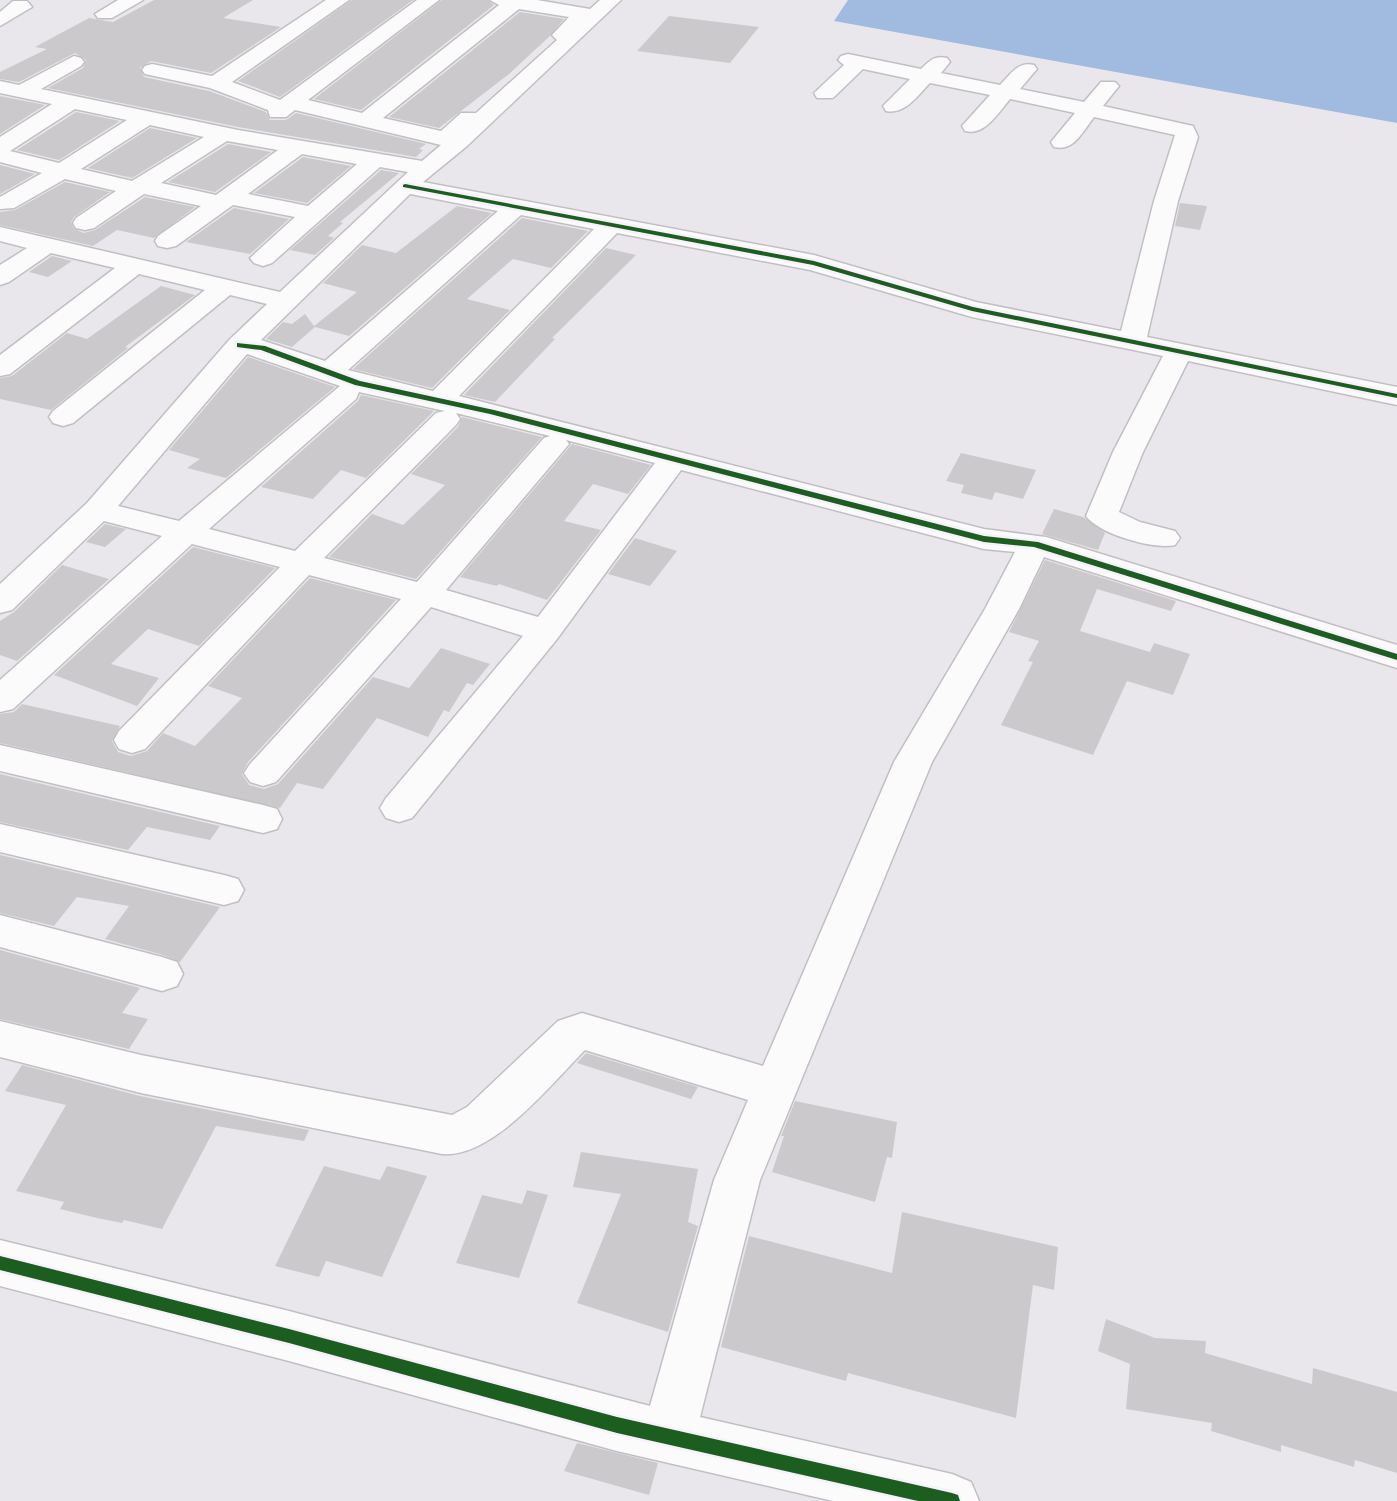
<svg xmlns="http://www.w3.org/2000/svg" width="1397" height="1501" viewBox="0 0 1397 1501" font-family="'Asap Condensed',sans-serif">
	<style>
		.water { fill: #a1bae0 }
		.building { fill: #ccc9cc }
		.lines { fill: none; stroke-linecap: round; stroke-linejoin: round }
		.minor-casing { stroke: #c2bfc4; stroke-width: 3 }
		.minor { fill: #fcfbfc; fill-rule: evenodd }
		.cycleway-casing { stroke: #f8f1fc; stroke-width: 5 }
		.cycleway { fill: #1b5e20; fill-rule: evenodd }
	</style>
	<rect width="100%" height="100%" fill="#eae7ec"/>
	<path class="water" d="M 848,0 L 1397,0 L 1397,123 L 834,21 Z"/>
	<path class="building" d="M 154,0 L 253,0 L 223,18 L 281,27 L 211,73 L 151,61 L 140,68 L 144,77 L 209,91 L 266,112 L 270,120 L 286,120 L 296,113 L 426,144 L 419,149 L 423,150 L 416,157 L 238,127 L 48,88 L 83,68 L 86,60 L 75,53 L 19,82 L 0,79 L 0,72 L 47,49 L 35,47 L 89,18 L 113,22 Z
		M 352,0 L 413,0 L 280,97 L 238,81 Z
		M 442,0 L 488,0 L 494,5 L 361,110 L 314,99 Z
		M 520,12 L 564,19 L 550,36 L 509,74 L 439,128 L 389,117 Z
		M 669,16 L 759,27 L 730,63 L 637,51 Z
		M 0,96 L 45,105 L 0,134 Z
		M 76,112 L 120,121 L 59,160 L 17,150 Z
		M 150,128 L 197,138 L 132,178 L 88,168 Z
		M 228,144 L 271,152 L 215,192 L 168,182 Z
		M 303,157 L 351,166 L 307,203 L 254,193 Z
		M 0,165 L 35,174 L 0,194 Z
		M 381,170 L 399,173 L 340,222 L 343,223 L 328,236 L 334,238 L 315,255 L 290,250 Z
		M 65,182 L 110,192 L 74,217 L 71,222 L 74,229 L 84,233 L 95,230 L 145,197 L 195,207 L 154,238 L 117,230 L 93,246 L 0,225 L 0,212 L 15,210 Z
		M 1180,203 L 1207,206 L 1200,230 L 1175,226 Z
		M 457,206 L 492,213 L 349,336 L 315,327 L 292,347 L 266,339 L 283,322 L 292,324 L 305,314 L 314,326 L 357,292 L 323,283 L 362,245 L 396,253 Z
		M 234,208 L 289,219 L 250,254 L 186,242 Z
		M 522,218 L 588,231 L 551,268 L 513,259 L 467,299 L 510,310 L 432,388 L 353,369 Z
		M 606,248 L 636,255 L 552,338 L 555,339 L 495,402 L 464,395 Z
		M 52,256 L 72,261 L 48,277 L 29,272 Z
		M 161,286 L 195,295 L 125,347 L 128,348 L 51,410 L 0,399 L 0,378 L 12,376 L 67,333 L 87,339 Z
		M 248,357 L 335,387 L 226,478 L 187,468 L 200,459 L 169,450 Z
		M 361,395 L 434,411 L 366,478 L 341,470 L 313,499 L 261,487 L 358,401 Z
		M 462,417 L 542,437 L 416,579 L 329,557 L 372,514 L 403,525 L 445,485 L 411,474 L 458,427 Z
		M 572,444 L 651,465 L 628,494 L 593,484 L 564,521 L 601,530 L 547,600 L 499,584 L 497,586 L 460,577 Z
		M 961,453 L 1036,470 L 1023,499 L 995,492 L 992,500 L 961,493 L 964,485 L 946,481 Z
		M 1054,509 L 1083,517 L 1105,533 L 1098,550 L 1042,534 Z
		M 105,524 L 126,529 L 105,547 L 86,542 Z
		M 635,538 L 677,551 L 650,586 L 608,574 Z
		M 193,547 L 275,568 L 199,646 L 148,629 L 111,664 L 159,678 L 137,706 L 54,675 Z
		M 1045,560 L 1176,601 L 1171,611 L 1097,589 L 1080,631 L 1150,652 L 1154,643 L 1190,654 L 1173,695 L 1127,681 L 1093,755 L 1001,725 L 1033,662 L 1028,661 L 1039,641 L 1009,632 Z
		M 62,565 L 109,579 L 17,661 L 0,655 L 0,621 L 14,612 Z
		M 310,578 L 396,600 L 248,762 L 242,774 L 249,785 L 264,789 L 278,784 L 373,677 L 409,688 L 441,648 L 490,664 L 473,685 L 467,683 L 449,712 L 444,710 L 428,737 L 377,718 L 323,789 L 297,783 L 280,808 L 0,743 L 0,714 L 14,712 L 22,704 L 120,726 L 112,741 L 118,752 L 131,756 L 147,751 L 163,733 L 195,746 L 242,698 L 208,686 Z
		M 0,774 L 220,826 L 210,840 L 147,827 L 128,850 L 0,822 Z
		M 0,855 L 220,907 L 180,962 L 163,955 L 105,939 L 129,906 L 77,897 L 54,926 L 0,913 Z
		M 0,950 L 140,988 L 122,1013 L 148,1019 L 129,1049 L 0,1019 Z
		M 586,1053 L 698,1087 L 691,1099 L 577,1063 Z
		M 22,1065 L 140,1096 L 309,1130 L 304,1141 L 216,1126 L 162,1229 L 124,1220 L 122,1223 L 97,1218 L 60,1209 L 64,1202 L 16,1191 L 66,1105 L 5,1091 Z
		M 795,1101 L 897,1122 L 892,1158 L 887,1157 L 875,1202 L 772,1172 L 784,1136 L 781,1136 Z
		M 581,1152 L 698,1169 L 688,1222 L 698,1226 L 668,1332 L 577,1303 L 621,1194 L 573,1187 Z
		M 324,1166 L 380,1180 L 387,1166 L 427,1176 L 382,1277 L 326,1261 L 319,1277 L 275,1266 Z
		M 527,1190 L 548,1195 L 519,1278 L 456,1263 L 482,1195 L 522,1204 Z
		M 902,1212 L 1058,1247 L 1054,1290 L 1033,1285 L 1016,1418 L 848,1373 L 846,1381 L 721,1347 L 749,1236 L 892,1273 Z
		M 1106,1319 L 1155,1338 L 1206,1341 L 1205,1353 L 1312,1384 L 1313,1368 L 1397,1392 L 1397,1473 L 1355,1460 L 1354,1467 L 1281,1445 L 1281,1452 L 1211,1431 L 1212,1423 L 1126,1409 L 1130,1364 L 1098,1351 Z
		M 577,1443 L 658,1463 L 649,1495 L 564,1471 Z"/>
	<g class="lines">
		<defs>
			<path id="minor" d="M 118,0 L 143,0 L 112,18 L 98,18 L 95,14 Z
				M 326,0 L 349,0 L 232,82 L 280,100 L 417,0 L 439,0 L 308,100 L 362,113 L 499,5 L 490,0 L 537,0 L 590,9 L 600,0 L 621,0 L 467,146 L 423,182 L 814,255 L 976,302 L 1121,331 L 1154,201 L 1175,135 L 1094,117 C 1083,131 1074,152 1054,147 L 1051,142 L 1075,113 L 1010,99 C 998,113 985,136 965,131 L 962,126 L 990,95 L 930,83 C 918,95 905,115 886,111 L 883,106 L 910,79 L 863,69 L 833,98 L 817,98 L 814,93 L 844,65 L 838,60 L 841,56 L 848,54 L 921,69 C 930,60 935,55 947,58 L 950,62 L 941,73 L 1000,85 C 1011,74 1018,61 1034,65 L 1037,69 L 1020,89 L 1084,102 L 1101,82 L 1115,82 L 1119,86 L 1103,106 L 1193,126 L 1198,137 L 1178,201 L 1147,337 L 1397,387 L 1397,405 L 1188,361 L 1143,452 L 1119,512 L 1140,522 L 1175,531 L 1180,538 L 1175,545 C 1154,550 1099,534 1086,516 L 1113,452 L 1163,356 L 972,317 L 810,270 L 617,233 L 459,396 L 984,529 L 1046,537 L 1397,645 L 1397,668 L 1044,557 L 1019,609 L 932,762 L 760,1180 L 700,1417 L 952,1474 L 971,1482 L 979,1501 L 833,1501 L 617,1451 L 289,1361 L 0,1286 L 0,1240 L 289,1311 L 650,1406 L 714,1180 L 748,1100 L 585,1050 C 551,1084 493,1158 442,1154 L 141,1093 L 0,1057 L 0,1021 L 141,1055 L 452,1115 L 467,1107 L 558,1021 L 582,1013 L 763,1066 L 894,762 L 985,609 L 1015,552 L 984,549 L 681,470 L 557,639 L 412,818 L 399,822 L 386,818 L 380,808 L 386,798 L 523,636 L 431,607 L 276,782 L 263,786 L 250,782 L 244,773 L 250,764 L 401,599 L 309,575 L 145,749 L 132,753 L 119,749 L 114,740 L 119,731 L 280,567 L 192,544 L 13,709 L 0,712 L 0,680 L 162,536 L 104,521 L 12,610 L 0,613 L 0,584 L 87,503 L 230,339 L 267,304 L 230,295 L 73,423 L 63,426 L 53,423 L 49,417 L 53,411 L 205,290 L 139,274 L 10,374 L 0,376 L 0,355 L 115,268 L 51,253 L 9,282 L 0,285 L 0,265 L 27,248 L 0,241 L 0,227 L 280,292 L 408,172 L 380,167 L 272,263 L 263,266 L 254,263 L 250,258 L 295,217 L 233,205 L 176,246 L 167,248 L 158,246 L 155,241 L 158,236 L 201,206 L 144,194 L 94,228 L 85,230 L 76,228 L 73,223 L 76,218 L 116,191 L 65,179 L 14,208 L 0,209 L 0,197 L 42,173 L 0,162 L 0,137 L 52,104 L 0,93 L 0,81 L 19,85 L 74,56 L 81,58 L 84,62 L 81,66 L 41,89 L 238,130 L 422,161 L 441,145 L 295,110 L 286,117 L 270,117 L 268,110 L 210,88 L 145,74 L 142,70 L 145,66 L 152,64 L 212,76 ZM 519,9 L 569,17 L 552,35 L 557,40 L 476,113 L 461,113 L 441,131 L 383,118 ZM 75,109 L 127,120 L 59,163 L 10,151 ZM 150,125 L 204,137 L 132,181 L 81,169 ZM 227,141 L 278,150 L 216,195 L 161,183 ZM 302,154 L 357,164 L 308,206 L 248,194 ZM 410,194 L 498,211 L 325,361 L 261,340 ZM 521,215 L 594,229 L 433,391 L 348,370 ZM 247,354 L 340,386 L 179,521 L 118,506 ZM 359,392 L 445,411 L 436,413 L 295,551 L 209,529 L 356,399 ZM 456,413 L 550,436 L 544,438 L 417,582 L 324,558 L 456,425 L 460,419 ZM 566,440 L 655,463 L 538,617 L 446,590 L 564,450 L 569,444 Z
				M 13,1 L 27,1 L 32,7 L 0,26 L 0,12 Z
				M 0,745 L 263,805 L 277,809 L 282,819 L 277,829 L 263,833 L 0,771 Z
				M 0,824 L 224,875 L 238,879 L 244,890 L 238,901 L 224,905 L 0,852 Z
				M 0,915 L 162,957 L 177,962 L 183,974 L 177,986 L 162,991 L 0,947 Z"/>
		</defs>
		<use href="#minor" class="minor-casing"/>
		<use href="#minor" class="minor"/>
		<defs>
			<path id="cycleway" d="M 405,184 L 814,261 L 973,307 L 1397,394 L 1397,398 L 972,311 L 813,265 L 403,187 L 403,185 Z
				M 237,343 L 265,346 L 360,381 L 494,410 L 984,536 L 1038,542 L 1397,654 L 1397,660 L 1034,547 L 984,542 L 490,414 L 355,385 L 261,350 L 237,347 Z
				M 0,1256 L 289,1329 L 617,1417 L 952,1493 L 958,1495 L 960,1501 L 918,1501 L 617,1433 L 289,1343 L 0,1270 Z"/>
		</defs>
		<use href="#cycleway" class="cycleway-casing"/>
		<use href="#cycleway" class="cycleway"/>
	</g>
</svg>
